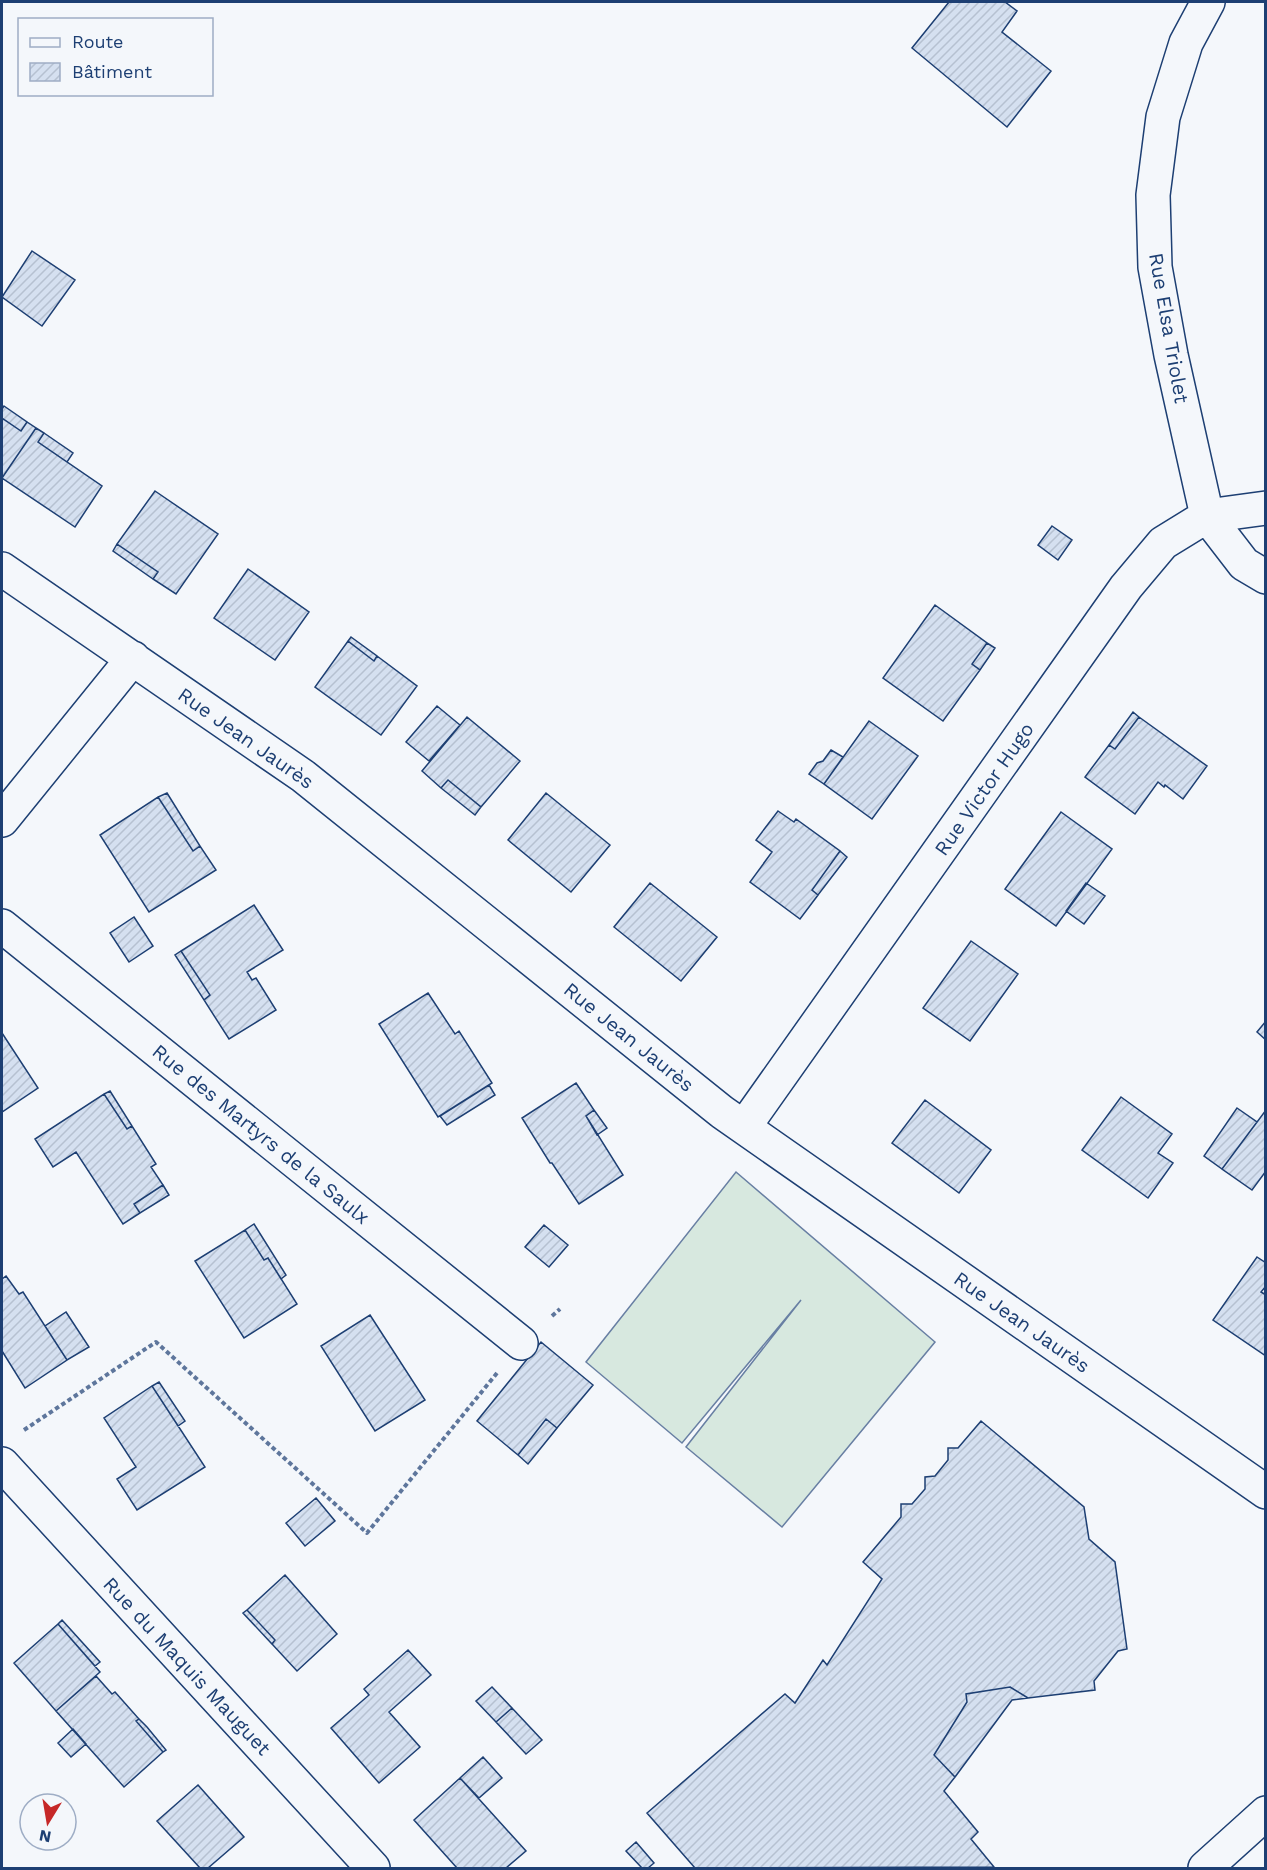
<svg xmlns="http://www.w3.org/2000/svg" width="1267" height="1870" viewBox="0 0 1267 1870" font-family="'Work Sans',sans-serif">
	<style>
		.pitch { fill: #d7e8df; stroke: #687fa3; stroke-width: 1.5 }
		.building { fill: url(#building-hatch); stroke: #1d3f73; stroke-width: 1.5 }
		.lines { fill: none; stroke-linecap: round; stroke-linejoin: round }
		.minor-casing { stroke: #1d3f73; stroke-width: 36 }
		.path { stroke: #5e769c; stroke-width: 4; stroke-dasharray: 4.5 3; stroke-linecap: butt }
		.minor { stroke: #f4f7fb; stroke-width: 33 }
		.labels { text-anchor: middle; stroke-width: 4.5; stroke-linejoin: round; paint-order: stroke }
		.street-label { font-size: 20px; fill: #1d3f73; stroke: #f4f7fb }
	</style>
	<defs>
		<pattern id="building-hatch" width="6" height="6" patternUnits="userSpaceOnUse" patternTransform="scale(1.5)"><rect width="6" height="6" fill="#d5e0f0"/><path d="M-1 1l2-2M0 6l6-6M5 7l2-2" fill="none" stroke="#b6c1d1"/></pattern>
	</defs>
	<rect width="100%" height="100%" fill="#f4f7fb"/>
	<path class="pitch" d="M 736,1172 L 935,1342 L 782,1527 L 686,1447 L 801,1300 L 682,1443 L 586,1362 Z"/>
	<path class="building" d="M 949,2 L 1005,2 L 1017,11 L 1002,32 L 1051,71 L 1007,127 L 912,48 Z
		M 32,251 L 75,280 L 42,326 L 2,297 Z
		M 4,406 L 27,422 L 21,431 L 2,418 L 2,409 Z
		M 2,418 L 21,431 L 27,422 L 36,428 L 2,478 Z
		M 36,428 L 44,433 L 38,442 L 102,486 L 75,527 L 2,478 Z
		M 44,433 L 73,453 L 67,462 L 38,442 Z
		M 155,491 L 218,534 L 176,594 L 153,579 L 158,572 L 117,544 Z
		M 1052,526 L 1072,540 L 1058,560 L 1038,545 Z
		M 117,544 L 158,572 L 153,579 L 113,551 Z
		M 248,569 L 309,612 L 275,660 L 214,618 Z
		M 935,605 L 987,643 L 972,664 L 980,670 L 943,721 L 883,678 Z
		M 351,637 L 377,656 L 374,661 L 348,641 Z
		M 348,641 L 374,661 L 377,656 L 417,686 L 381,735 L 315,687 Z
		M 987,643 L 995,648 L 980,670 L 972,664 Z
		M 437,706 L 460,725 L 429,761 L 406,742 Z
		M 1133,712 L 1139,717 L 1115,749 L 1109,745 Z
		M 467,717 L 520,761 L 481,807 L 448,780 L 441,788 L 422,771 Z
		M 1139,717 L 1207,766 L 1183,799 L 1165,785 L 1164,787 L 1158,782 L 1135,814 L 1085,777 L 1109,745 L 1115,749 Z
		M 869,721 L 918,756 L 872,819 L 824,784 Z
		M 831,750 L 843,757 L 824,784 L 809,774 L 817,763 L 823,761 Z
		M 448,780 L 481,807 L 475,815 L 441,788 Z
		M 167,793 L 200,846 L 193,851 L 158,797 Z
		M 546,793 L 610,845 L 571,892 L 508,840 Z
		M 158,797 L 193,851 L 200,846 L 216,870 L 149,912 L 100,835 Z
		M 778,811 L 794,822 L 796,819 L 840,851 L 812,890 L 818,895 L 800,919 L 750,882 L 772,852 L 756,840 Z
		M 1061,812 L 1112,849 L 1056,926 L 1005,889 Z
		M 840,851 L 847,857 L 818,895 L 812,890 Z
		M 650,883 L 717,937 L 681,981 L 614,927 Z
		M 1086,883 L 1105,896 L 1084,924 L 1066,911 Z
		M 254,905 L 283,950 L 247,972 L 252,980 L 256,978 L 276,1010 L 229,1039 L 204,1000 L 210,995 L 181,951 Z
		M 134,917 L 153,946 L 129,962 L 110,933 Z
		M 971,941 L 1018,974 L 970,1041 L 923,1008 Z
		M 181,951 L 210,995 L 204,1000 L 175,955 Z
		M 428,993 L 455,1034 L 459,1031 L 492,1083 L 438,1117 L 379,1024 Z
		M 1266,1021 L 1266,1040 L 1257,1032 Z
		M 2,1033 L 38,1088 L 2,1112 Z
		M 576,1083 L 594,1110 L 586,1116 L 623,1175 L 579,1204 L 552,1163 L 550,1163 L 522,1118 Z
		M 489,1085 L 495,1095 L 447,1125 L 440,1116 Z
		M 110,1091 L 132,1126 L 127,1129 L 104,1094 Z
		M 104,1094 L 127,1129 L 132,1126 L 156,1164 L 151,1167 L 163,1185 L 134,1204 L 140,1213 L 123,1224 L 76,1152 L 53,1167 L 35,1139 Z
		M 1121,1097 L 1172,1134 L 1158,1153 L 1173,1163 L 1148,1198 L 1082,1150 Z
		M 925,1100 L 991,1150 L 959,1193 L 892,1143 Z
		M 1237,1108 L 1257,1122 L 1222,1169 L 1204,1156 Z
		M 594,1110 L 607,1128 L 597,1135 L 586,1116 Z
		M 1266,1110 L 1266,1171 L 1252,1190 L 1222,1169 Z
		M 163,1185 L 169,1195 L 140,1213 L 134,1204 Z
		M 254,1224 L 286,1275 L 281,1279 L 268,1258 L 264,1260 L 245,1230 Z
		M 544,1225 L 568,1245 L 549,1267 L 525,1247 Z
		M 245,1230 L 264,1260 L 268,1258 L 297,1304 L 244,1338 L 195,1261 Z
		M 1257,1257 L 1266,1263 L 1266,1286 L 1261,1292 L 1266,1295 L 1266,1356 L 1213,1320 Z
		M 6,1276 L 19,1294 L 23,1292 L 67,1360 L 25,1388 L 2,1351 L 2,1279 Z
		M 66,1312 L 89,1347 L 67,1360 L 45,1326 Z
		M 370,1315 L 425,1400 L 375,1431 L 321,1346 Z
		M 541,1342 L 593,1385 L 557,1428 L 546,1419 L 518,1455 L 477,1421 Z
		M 159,1382 L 185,1421 L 178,1426 L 152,1386 Z
		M 152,1386 L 205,1467 L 137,1510 L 117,1479 L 136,1467 L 104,1418 Z
		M 546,1419 L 557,1428 L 528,1464 L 518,1455 Z
		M 981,1421 L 1084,1507 L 1089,1539 L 1115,1562 L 1127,1649 L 1118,1651 L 1094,1681 L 1095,1690 L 1028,1698 L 1010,1687 L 966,1694 L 967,1702 L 934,1755 L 955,1777 L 944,1791 L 978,1832 L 971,1839 L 994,1867 L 695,1868 L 647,1813 L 785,1694 L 795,1703 L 823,1660 L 827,1665 L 882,1579 L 863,1562 L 901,1517 L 901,1504 L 912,1504 L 925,1489 L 925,1477 L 935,1476 L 948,1460 L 948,1448 L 958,1448 Z
		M 316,1498 L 335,1521 L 305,1546 L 286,1523 Z
		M 285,1575 L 337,1634 L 297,1671 L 272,1644 L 275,1640 L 247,1610 Z
		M 247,1610 L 275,1640 L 272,1644 L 243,1613 Z
		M 62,1620 L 100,1662 L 95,1666 L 58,1624 Z
		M 58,1624 L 100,1672 L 56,1711 L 14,1663 Z
		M 408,1650 L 431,1675 L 389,1712 L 420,1747 L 379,1783 L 331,1728 L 369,1695 L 364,1689 Z
		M 96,1676 L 112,1694 L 115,1692 L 139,1719 L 136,1721 L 163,1752 L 124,1787 L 56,1711 Z
		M 492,1687 L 512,1708 L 496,1722 L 476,1701 Z
		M 1010,1687 L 1028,1698 L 1012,1700 L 955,1777 L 934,1755 L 967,1702 L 966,1694 Z
		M 512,1708 L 542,1740 L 526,1754 L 496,1722 Z
		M 139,1719 L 147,1727 L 166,1750 L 163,1752 L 136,1721 Z
		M 73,1729 L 86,1744 L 71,1757 L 58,1743 Z
		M 483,1757 L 502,1778 L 479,1798 L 460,1778 Z
		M 460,1778 L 526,1851 L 506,1868 L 457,1868 L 414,1820 Z
		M 198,1785 L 244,1837 L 208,1868 L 200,1868 L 157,1821 Z
		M 636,1842 L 654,1863 L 648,1868 L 642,1868 L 626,1851 Z"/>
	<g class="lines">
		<defs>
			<path id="minor" d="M 1208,2 L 1186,43 L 1163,117 L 1153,195 L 1155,267 L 1171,355 L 1207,516 L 1244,564 L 1266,577
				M 2,569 L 303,776 L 722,1112 L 1266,1492
				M 2,820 L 133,658
				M 2,926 L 521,1343
				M 744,1127 L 1126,587 L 1163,543 L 1207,516 L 1266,508
				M 2,1464 L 373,1868
				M 1205,1868 L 1266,1813"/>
		</defs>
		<use href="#minor" class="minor-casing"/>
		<path class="path" d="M 552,1316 L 560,1309
			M 24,1430 L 156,1342 L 367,1533 L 497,1373"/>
		<use href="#minor" class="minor"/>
	</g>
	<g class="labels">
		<g class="street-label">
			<text transform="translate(1169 328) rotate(80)" y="7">Rue Elsa Triolet</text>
			<text transform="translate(246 738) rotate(35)" y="7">Rue Jean Jaurès</text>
			<text transform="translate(984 789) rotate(-55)" y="7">Rue Victor Hugo</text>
			<text transform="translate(629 1037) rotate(39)" y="7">Rue Jean Jaurès</text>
			<text transform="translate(261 1134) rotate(39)" y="7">Rue des Martyrs de la Saulx</text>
			<text transform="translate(1022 1322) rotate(35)" y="7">Rue Jean Jaurès</text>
			<text transform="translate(187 1666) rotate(47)" y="7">Rue du Maquis Mauguet</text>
		</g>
	</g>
	<rect width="1267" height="1870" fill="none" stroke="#1d3f73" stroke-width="6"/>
	<rect x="18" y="18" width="195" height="78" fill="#f4f7fb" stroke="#9eadc5" stroke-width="1.5"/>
	<rect x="30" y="38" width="30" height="9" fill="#f4f7fb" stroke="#9eadc5" stroke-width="1.5"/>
	<text x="72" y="48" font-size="18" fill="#1d3f73">Route</text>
	<rect x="30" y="63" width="30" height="18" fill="url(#building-hatch)" stroke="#9eadc5" stroke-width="1.5"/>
	<text x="72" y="78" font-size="18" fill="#1d3f73">Bâtiment</text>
	<g transform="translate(48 1822) rotate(191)"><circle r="28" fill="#f4f7fb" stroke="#9eadc5" stroke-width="1.5"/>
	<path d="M0-4.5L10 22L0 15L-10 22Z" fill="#c62828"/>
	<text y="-9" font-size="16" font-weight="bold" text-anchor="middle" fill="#1d3f73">N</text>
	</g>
</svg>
